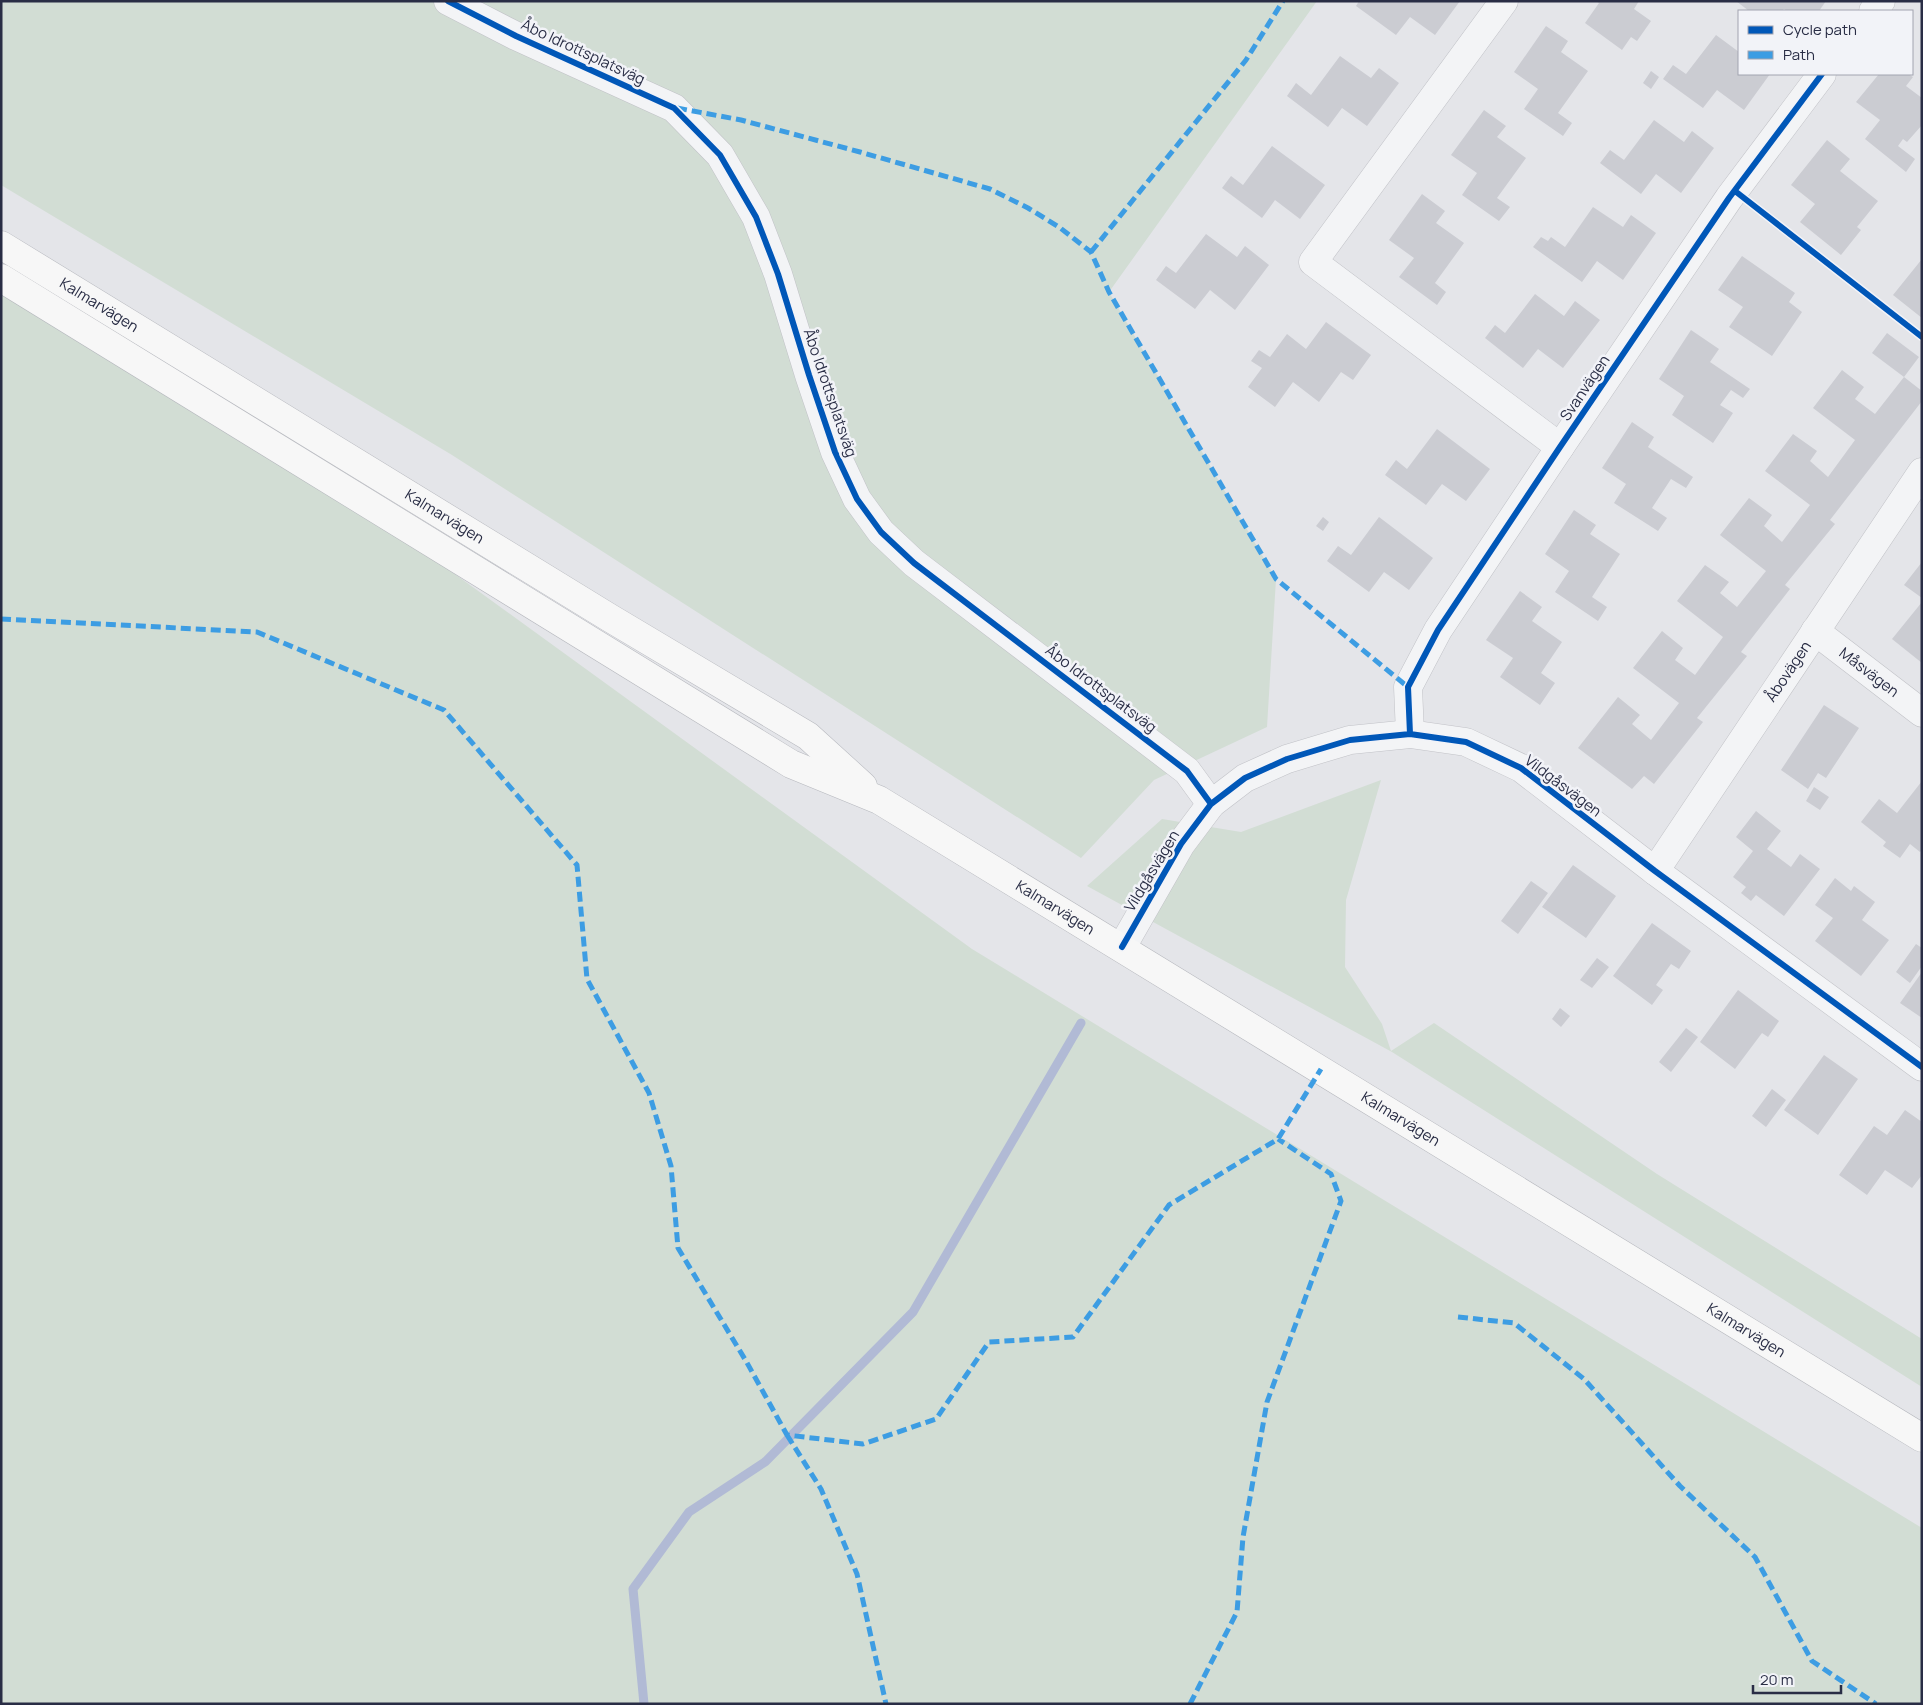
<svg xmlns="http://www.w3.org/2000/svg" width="1923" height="1705" viewBox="0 0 1923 1705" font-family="Manrope,sans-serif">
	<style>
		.green { fill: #d2ddd4 }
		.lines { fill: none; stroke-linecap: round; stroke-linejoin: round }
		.stream { stroke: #b1bad5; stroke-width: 9 }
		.building { fill: #cbccd2 }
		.street-casing { stroke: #c1c2c7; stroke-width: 29 }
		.highway-casing { stroke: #b6b8be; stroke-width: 29 }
		.street { stroke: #f3f4f6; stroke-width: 28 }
		.highway { stroke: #f7f7f7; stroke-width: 28 }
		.quiet { stroke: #3d9de3; stroke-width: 5; stroke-dasharray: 10 5; stroke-linecap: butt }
		.cycleway-casing { stroke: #f2f3f8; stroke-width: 9 }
		.cycleway { stroke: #0057b8; stroke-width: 6 }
		.labels { text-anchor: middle; stroke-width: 5; stroke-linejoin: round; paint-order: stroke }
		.street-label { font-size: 15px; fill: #292d45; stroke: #f2f3f8 }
	</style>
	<rect width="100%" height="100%" fill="#e4e5e9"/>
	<path class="green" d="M 1,1 L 1317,1 L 1109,292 L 1276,579 L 1267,727 L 1154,780 L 1081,858 L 452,455 L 1,185 Z
		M 1,278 L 303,464 L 972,949 L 1922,1528 L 1922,1704 L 1,1704 Z
		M 1381,780 L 1346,900 L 1345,967 L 1382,1024 L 1391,1051 L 1434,1023 L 1657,1174 L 1922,1339 L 1922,1387 L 1392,1052 L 1087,886 L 1162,819 L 1241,832 Z"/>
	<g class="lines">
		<path class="stream" d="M 644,1704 L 633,1589 L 689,1512 L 765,1462 L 913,1312 L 1081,1023"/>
	</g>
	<path class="building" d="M 1359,1 L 1460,1 L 1435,35 L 1410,17 L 1396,35 L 1356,6 Z
		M 1596,1 L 1639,1 L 1634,9 L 1651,21 L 1637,41 L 1631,37 L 1622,50 L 1585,23 L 1599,3 Z
		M 1736,1 L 1826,1 L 1819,11 L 1787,11 L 1784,9 L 1782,11 L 1749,11 Z
		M 1546,26 L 1568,41 L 1561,52 L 1588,71 L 1558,113 L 1572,123 L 1563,136 L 1524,109 L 1538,89 L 1514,72 Z
		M 1716,35 L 1739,52 L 1739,74 L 1770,74 L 1744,110 L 1717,90 L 1703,108 L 1663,79 L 1673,65 L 1686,74 Z
		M 1340,56 L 1371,78 L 1379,68 L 1399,83 L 1367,126 L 1342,108 L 1328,127 L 1287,96 L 1296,83 L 1311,95 Z
		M 1651,71 L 1659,77 L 1651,89 L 1643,83 Z
		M 1879,74 L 1908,74 L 1913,77 L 1906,86 L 1922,98 L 1922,125 L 1907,142 L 1903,139 L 1898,146 L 1915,159 L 1906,172 L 1865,139 L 1880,120 L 1856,102 Z
		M 1484,110 L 1506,126 L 1497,137 L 1526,158 L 1497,198 L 1510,207 L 1499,221 L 1462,195 L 1477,173 L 1451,155 Z
		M 1654,120 L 1684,142 L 1692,131 L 1714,148 L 1681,193 L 1656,174 L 1641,194 L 1600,163 L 1610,150 L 1624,160 Z
		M 1827,140 L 1850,159 L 1840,171 L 1878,201 L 1857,227 L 1861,230 L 1841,255 L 1800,222 L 1815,204 L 1791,185 Z
		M 1272,146 L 1325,185 L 1300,219 L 1275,200 L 1262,218 L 1222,188 L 1231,176 L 1243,185 Z
		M 1422,194 L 1445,211 L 1436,223 L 1464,243 L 1435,283 L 1446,292 L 1437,305 L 1399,277 L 1414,258 L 1389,240 Z
		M 1593,207 L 1623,227 L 1631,215 L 1656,233 L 1623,280 L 1597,261 L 1582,282 L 1533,247 L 1541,237 L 1548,241 L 1551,237 L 1565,247 Z
		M 1206,234 L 1237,257 L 1245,246 L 1269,265 L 1235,310 L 1210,290 L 1195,309 L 1156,280 L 1166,266 L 1176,273 Z
		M 1742,256 L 1795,293 L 1789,302 L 1802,312 L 1772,356 L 1729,327 L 1743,307 L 1718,290 Z
		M 1922,259 L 1922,318 L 1893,295 Z
		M 1535,294 L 1564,316 L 1575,301 L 1600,320 L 1563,368 L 1538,349 L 1523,368 L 1485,338 L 1495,325 L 1505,333 Z
		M 1326,322 L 1371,355 L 1353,380 L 1341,372 L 1319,402 L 1293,382 L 1275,407 L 1248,387 L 1262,368 L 1251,361 L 1259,350 L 1270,357 L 1287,334 L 1306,349 Z
		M 1691,330 L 1719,349 L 1710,362 L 1750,389 L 1743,398 L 1731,390 L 1720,405 L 1733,413 L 1713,443 L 1672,415 L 1684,396 L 1659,379 Z
		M 1887,333 L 1919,357 L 1904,377 L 1872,353 Z
		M 1842,370 L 1864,387 L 1855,399 L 1875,414 L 1904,377 L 1922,391 L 1922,401 L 1830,520 L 1835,524 L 1785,585 L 1790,589 L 1741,652 L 1747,656 L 1697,718 L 1703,722 L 1654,784 L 1644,776 L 1632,789 L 1578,748 L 1618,697 L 1640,715 L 1632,724 L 1651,740 L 1679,703 L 1633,668 L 1662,631 L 1683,648 L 1675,660 L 1695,675 L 1723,637 L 1677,601 L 1705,565 L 1729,582 L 1720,593 L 1737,607 L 1766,571 L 1720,535 L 1749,498 L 1772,515 L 1764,526 L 1782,542 L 1810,505 L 1765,471 L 1793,434 L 1817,451 L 1810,461 L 1828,477 L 1855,440 L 1813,408 Z
		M 1632,422 L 1654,437 L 1648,447 L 1693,477 L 1686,488 L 1671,479 L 1652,508 L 1667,518 L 1658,531 L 1614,503 L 1626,484 L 1602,468 Z
		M 1437,429 L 1490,469 L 1466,501 L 1442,484 L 1426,505 L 1385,475 L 1396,460 L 1407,469 Z
		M 1574,510 L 1596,525 L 1590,534 L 1620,554 L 1592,597 L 1607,607 L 1598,621 L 1555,592 L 1569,571 L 1545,554 Z
		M 1323,517 L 1329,522 L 1323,531 L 1316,526 Z
		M 1379,517 L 1433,558 L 1409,590 L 1384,572 L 1369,592 L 1327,561 L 1338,546 L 1351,555 Z
		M 1922,562 L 1922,598 L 1904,585 Z
		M 1520,591 L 1542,607 L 1532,621 L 1562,642 L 1541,673 L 1555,683 L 1540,705 L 1500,677 L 1513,658 L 1486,640 Z
		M 1922,602 L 1922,663 L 1892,639 Z
		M 1824,705 L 1859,728 L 1826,778 L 1818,773 L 1808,789 L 1781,770 Z
		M 1922,781 L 1922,850 L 1920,852 L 1910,844 L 1900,858 L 1883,846 L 1886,842 L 1861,822 L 1879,799 L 1897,813 Z
		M 1814,787 L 1829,797 L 1820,810 L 1806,801 Z
		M 1756,811 L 1781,831 L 1767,849 L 1791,867 L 1800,854 L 1820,869 L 1784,916 L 1756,895 L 1751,901 L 1741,893 L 1746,887 L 1733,877 L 1753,851 L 1736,837 Z
		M 1573,865 L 1616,896 L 1586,938 L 1542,907 Z
		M 1835,878 L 1851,891 L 1854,886 L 1875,902 L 1862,920 L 1889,940 L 1861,976 L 1815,941 L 1833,918 L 1815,905 Z
		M 1531,881 L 1548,893 L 1518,934 L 1501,921 Z
		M 1652,923 L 1691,951 L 1679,969 L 1671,964 L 1656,985 L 1663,990 L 1652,1005 L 1613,976 Z
		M 1916,944 L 1922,948 L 1922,966 L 1910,983 L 1896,972 Z
		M 1597,958 L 1609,967 L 1592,988 L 1580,980 Z
		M 1922,972 L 1922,1018 L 1900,1003 Z
		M 1738,990 L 1779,1021 L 1768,1037 L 1762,1033 L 1735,1069 L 1700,1042 Z
		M 1560,1008 L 1570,1016 L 1561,1027 L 1552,1019 Z
		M 1686,1028 L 1698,1037 L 1671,1072 L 1659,1062 Z
		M 1824,1055 L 1858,1079 L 1818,1135 L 1784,1110 Z
		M 1772,1089 L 1786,1100 L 1766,1127 L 1752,1116 Z
		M 1905,1110 L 1922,1122 L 1922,1175 L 1912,1188 L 1885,1170 L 1867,1195 L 1839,1175 L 1874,1126 L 1887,1135 Z"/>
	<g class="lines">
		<defs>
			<g id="street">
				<path d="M 448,1 L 516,36 L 674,108 L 720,155 L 756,217 L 778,274 L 809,375 L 835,452 L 857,499 L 881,532 L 914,563 L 1187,771 L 1211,804"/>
				<path d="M 1504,1 L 1313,262 L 1560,447"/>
				<path d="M 1873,11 L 1881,1"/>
				<path id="s1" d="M 1815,631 L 1922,713"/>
				<path d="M 1410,734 L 1408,687 L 1438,630 L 1560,447 L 1729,198 L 1822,74"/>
				<path id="s2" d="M 1655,871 L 1922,472"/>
				<path d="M 1122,947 L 1181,844 L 1211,804 L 1245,778 L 1287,759 L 1350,740 L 1410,734 L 1466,742 L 1521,768 L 1655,871 L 1922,1067"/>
			</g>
			<g id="highway">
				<path id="s3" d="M 1,245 L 610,618 L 808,736 L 863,786"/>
				<path id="s4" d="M 1,278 L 791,764 L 879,800 L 1922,1438"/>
			</g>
		</defs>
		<use href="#street" class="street-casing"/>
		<use href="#highway" class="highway-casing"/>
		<use href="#street" class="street"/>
		<use href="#highway" class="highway"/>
		<path class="quiet" d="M 677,108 L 741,120 L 860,152 L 990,189 L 1028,208 L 1059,227 L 1091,252 L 1109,292 L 1276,579 L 1408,687
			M 1091,252 L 1246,60 L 1283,1
			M 1,619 L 257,632 L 444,710 L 577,865 L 587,979 L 649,1093 L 671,1166 L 678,1248 L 746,1361 L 787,1435 L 863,1444 L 936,1419 L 989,1342 L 1073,1337 L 1169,1205 L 1278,1139 L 1321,1069
			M 1458,1317 L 1514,1323 L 1584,1379 L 1680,1486 L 1755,1557 L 1812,1661 L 1876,1704
			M 787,1435 L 821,1489 L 857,1574 L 886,1704
			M 1190,1704 L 1237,1612 L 1243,1537 L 1267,1402 L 1341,1201 L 1331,1174 L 1278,1139"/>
		<defs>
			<path id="cycleway" d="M 448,1 L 516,36 L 674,108 L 720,155 L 756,217 L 778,274 L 809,375 L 835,452 L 857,499 L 881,532 L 914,563 L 1187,771 L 1211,804
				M 1735,191 L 1922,337
				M 1410,734 L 1408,687 L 1438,630 L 1560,447 L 1729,198 L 1822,74
				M 1122,947 L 1181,844 L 1211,804 L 1245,778 L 1287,759 L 1350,740 L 1410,734 L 1466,742 L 1521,768 L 1655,871 L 1922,1067"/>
		</defs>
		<use href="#cycleway" class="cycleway-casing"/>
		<use href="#cycleway" class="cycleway"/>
	</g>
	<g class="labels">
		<g class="street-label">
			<text transform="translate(583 52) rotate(25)" y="5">Åbo Idrottsplatsväg</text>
			<text dy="5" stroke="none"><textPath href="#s3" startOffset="115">Kalmarvägen</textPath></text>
			<text transform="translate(1585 388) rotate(-56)" y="5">Svanvägen</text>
			<text transform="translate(830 393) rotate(71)" y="5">Åbo Idrottsplatsväg</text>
			<text dy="5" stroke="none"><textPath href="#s3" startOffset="520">Kalmarvägen</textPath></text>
			<text dy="5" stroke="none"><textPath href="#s2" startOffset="240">Åbovägen</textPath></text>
			<text dy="5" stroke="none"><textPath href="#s1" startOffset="68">Måsvägen</textPath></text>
			<text transform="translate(1101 689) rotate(37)" y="5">Åbo Idrottsplatsväg</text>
			<text transform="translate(1563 786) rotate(37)" y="5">Vildgåsvägen</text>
			<text transform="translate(1152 871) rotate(-59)" y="5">Vildgåsvägen</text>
			<text dy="5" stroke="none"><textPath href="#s4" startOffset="1229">Kalmarvägen</textPath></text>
			<text dy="5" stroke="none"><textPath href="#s4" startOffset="1634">Kalmarvägen</textPath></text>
			<text dy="5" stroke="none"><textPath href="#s4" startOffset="2039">Kalmarvägen</textPath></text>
		</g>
	</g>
	<rect width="1923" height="1705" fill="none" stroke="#292d45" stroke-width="5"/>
	<rect x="1738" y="10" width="175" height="65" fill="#f2f3f8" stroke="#a2a4b0"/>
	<rect x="1748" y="26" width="25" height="8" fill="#0057b8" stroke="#a2a4b0"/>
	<text x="1783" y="35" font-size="15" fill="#292d45">Cycle path</text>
	<rect x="1748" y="51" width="25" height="8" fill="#3d9de3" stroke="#a2a4b0"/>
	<text x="1783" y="60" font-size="15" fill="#292d45">Path</text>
	<path d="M1753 1685v8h88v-8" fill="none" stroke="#292d45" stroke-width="2.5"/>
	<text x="1760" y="1685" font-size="15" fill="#292d45" stroke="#f2f3f8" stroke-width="4" paint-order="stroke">20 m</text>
</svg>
